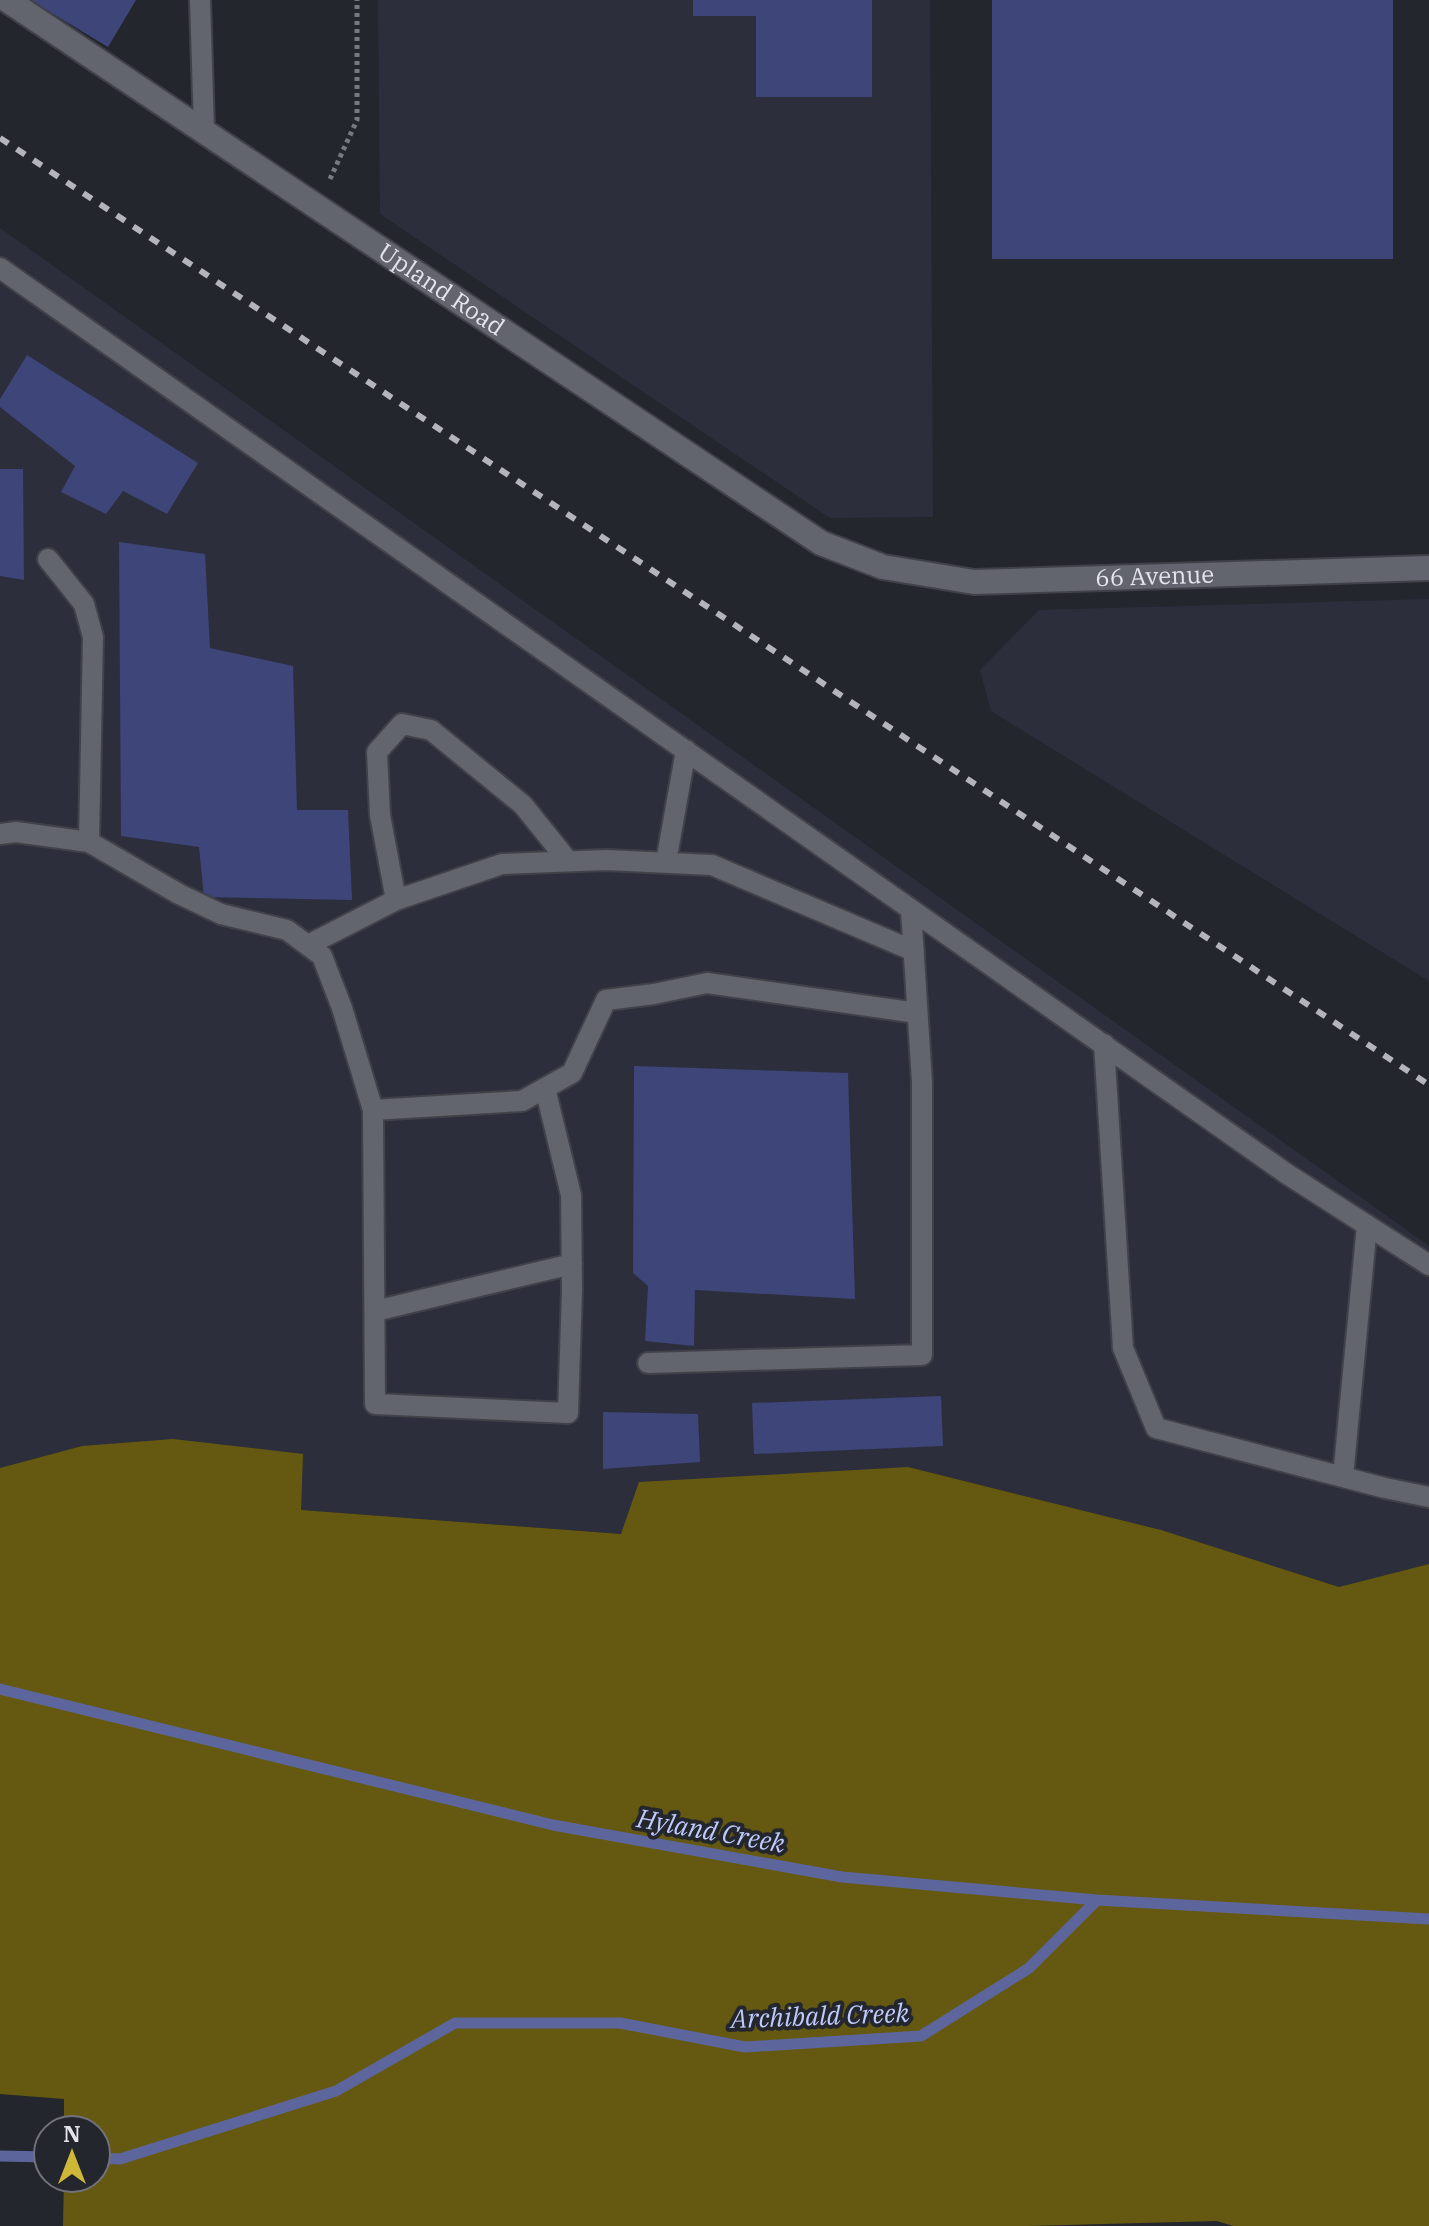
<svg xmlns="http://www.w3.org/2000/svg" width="1429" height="2226" viewBox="0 0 1429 2226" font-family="'IBM Plex Serif',serif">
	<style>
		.built { fill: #2c2e3c }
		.forest { fill: #655911 }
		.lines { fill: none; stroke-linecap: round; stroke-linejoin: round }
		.stream { stroke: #5c669d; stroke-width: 11 }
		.building { fill: #3d4579 }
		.lane-casing { stroke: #414249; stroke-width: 24 }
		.street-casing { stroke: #414249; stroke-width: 28 }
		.path { stroke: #787a81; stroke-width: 5; stroke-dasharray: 4 4; stroke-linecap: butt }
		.lane { stroke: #62646e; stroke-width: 20 }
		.street { stroke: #62646e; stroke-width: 24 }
		.rail { stroke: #b4b5bc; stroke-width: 6; stroke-dasharray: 10 10; stroke-linecap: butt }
		.labels { text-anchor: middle; stroke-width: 8; stroke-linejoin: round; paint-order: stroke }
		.street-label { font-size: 24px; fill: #e4e5eb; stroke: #24262e }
		.water-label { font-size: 26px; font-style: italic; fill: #c0cbfd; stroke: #24262e }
	</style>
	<rect width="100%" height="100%" fill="#24262e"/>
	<path class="built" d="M 378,0 L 930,0 L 933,517 L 830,518 L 380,214 Z
		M 0,228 L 1429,1246 L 1429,1564 L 1339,1587 L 1161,1530 L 908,1467 L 621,1534 L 301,1510 L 82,1446 L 0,1468 Z
		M 1429,599 L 1429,981 L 991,711 L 980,670 L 1039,610 Z"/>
	<path class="forest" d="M 173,1439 L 303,1454 L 301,1510 L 621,1534 L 639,1482 L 908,1467 L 1161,1530 L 1339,1587 L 1429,1564 L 1429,2226 L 1233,2226 L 1217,2221 L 1028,2226 L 63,2226 L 64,2178 L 96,2178 L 96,2130 L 64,2130 L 64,2099 L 0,2094 L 0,1468 L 82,1446 Z"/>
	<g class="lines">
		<path class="stream" d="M 0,1689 L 553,1825 L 842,1877 L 1097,1900 L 1429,1919
			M 0,2156 L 48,2157
			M 96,2158 L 120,2159 L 336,2091 L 455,2023 L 620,2023 L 745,2047 L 921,2036 L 1029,1968 L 1097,1900"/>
	</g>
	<path class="building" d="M 30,0 L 136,0 L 108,47 Z
		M 693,0 L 872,0 L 872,97 L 756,97 L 756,16 L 693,16 Z
		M 992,0 L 1393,0 L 1393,259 L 992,259 Z
		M 27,355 L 198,463 L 167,514 L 123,491 L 106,514 L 61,492 L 75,466 L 0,407 L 0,399 Z
		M 0,469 L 23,469 L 24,580 L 0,576 Z
		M 119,542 L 205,554 L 210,648 L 293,666 L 297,810 L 348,810 L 352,900 L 204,897 L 199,847 L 121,836 Z
		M 634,1066 L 848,1073 L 855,1299 L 695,1290 L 694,1346 L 645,1341 L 648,1286 L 633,1273 Z
		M 941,1396 L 943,1446 L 754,1454 L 752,1403 Z
		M 603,1412 L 698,1414 L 700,1462 L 603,1469 Z"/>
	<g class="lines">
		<defs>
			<path id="lane" d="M 200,0 L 204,129
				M 0,268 L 1287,1174 L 1429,1265
				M 48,559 L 84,604 L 93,637 L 89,842
				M 0,834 L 16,832 L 89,842 L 179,894 L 221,914 L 287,930 L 322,956 L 342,1008 L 373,1110 L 522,1101 L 572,1073 L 606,1000 L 654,994 L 707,983 L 917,1013
				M 666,862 L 686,750
				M 396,900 L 380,815 L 377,752 L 402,724 L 431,730 L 523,805 L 568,861
				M 308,945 L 396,900 L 502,864 L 606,860 L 712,865 L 914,951
				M 1104,1044 L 1123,1348 L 1156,1428 L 1385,1488 L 1429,1497
				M 373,1110 L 375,1404 L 568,1413 L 572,1290 L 571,1195 L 545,1088
				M 375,1311 L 572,1264
				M 648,1363 L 922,1355 L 922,1082 L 911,910
				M 1343,1477 L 1367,1225"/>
			<g id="street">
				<path id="s1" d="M 7,0 L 821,543 L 883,567 L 974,582 L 1429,568"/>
			</g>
		</defs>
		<use href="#lane" class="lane-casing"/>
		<use href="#street" class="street-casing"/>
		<path class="path" d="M 330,179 L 357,120 L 357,0"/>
		<use href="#lane" class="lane"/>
		<use href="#street" class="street"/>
		<path class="rail" d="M 0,138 L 1429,1085"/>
	</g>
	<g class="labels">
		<g class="street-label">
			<text dy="8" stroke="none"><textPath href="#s1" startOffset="522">Upland Road</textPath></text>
			<text dy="8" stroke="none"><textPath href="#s1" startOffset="1318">66 Avenue</textPath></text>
		</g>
		<g class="water-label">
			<text transform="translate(711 1831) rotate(10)" y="9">Hyland Creek</text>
			<text transform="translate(820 2016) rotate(-2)" y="9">Archibald Creek</text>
		</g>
	</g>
	<g transform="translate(72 2154)"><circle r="38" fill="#24262e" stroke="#71727a" stroke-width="2"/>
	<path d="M0-6L14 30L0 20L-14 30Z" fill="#cfb837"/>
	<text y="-12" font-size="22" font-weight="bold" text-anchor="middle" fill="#e4e5eb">N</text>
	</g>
</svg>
